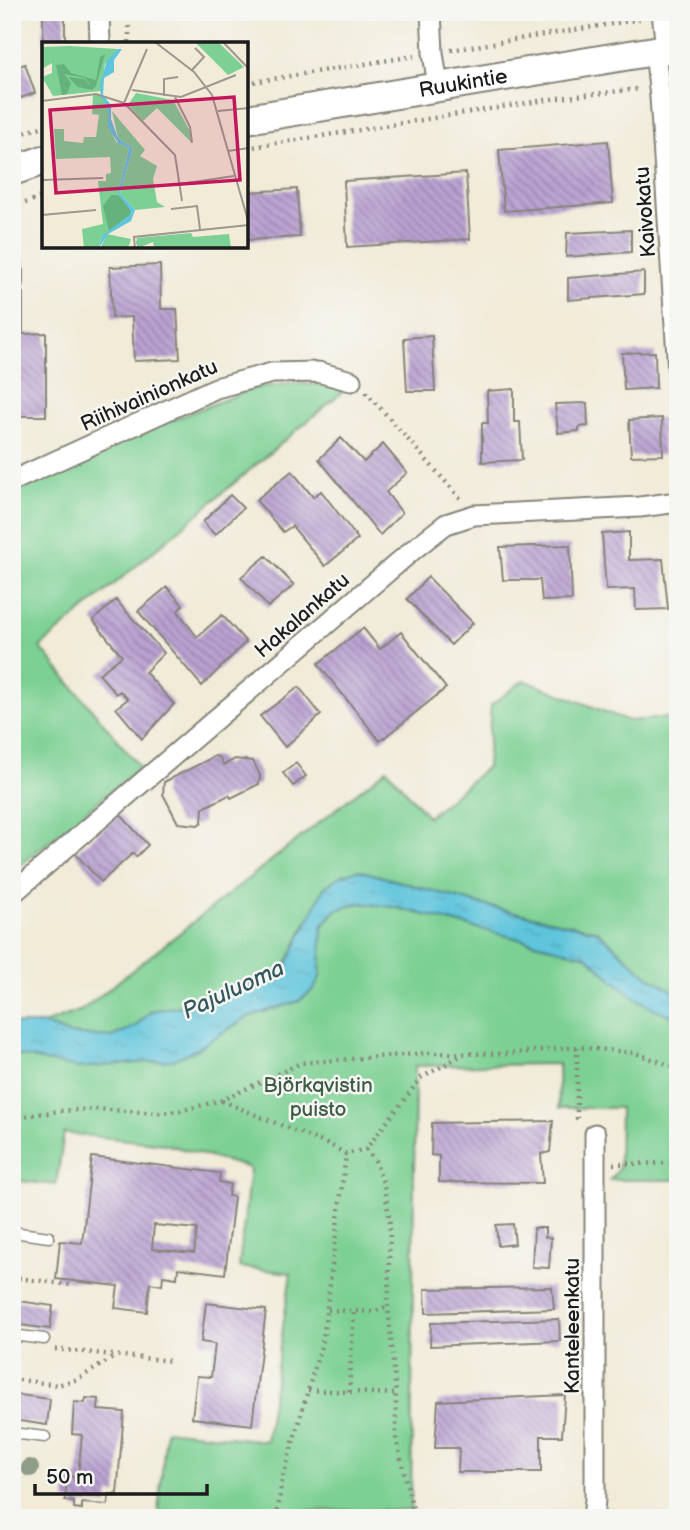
<svg xmlns="http://www.w3.org/2000/svg" width="690" height="1530" viewBox="0 0 690 1530" font-family="'Balsamiq Sans',sans-serif">
	<style>
		.green { fill: #7cd093; stroke: #4c7658; stroke-width: 2 }
		.water { fill: url(#water-ripples); stroke: #3e707c; stroke-width: 2 }
		.building { fill: url(#building-back-hatch); fill-rule: evenodd }
		.lines { fill: none; stroke-linecap: round; stroke-linejoin: round }
		.lane-casing { stroke: #86847a; stroke-width: 13 }
		.street-casing { stroke: #86847a; stroke-width: 23 }
		.secondary-casing { stroke: #86847a; stroke-width: 32 }
		.path { stroke: #86847a; stroke-width: 4.5; stroke-dasharray: 2 5; stroke-linecap: butt }
		.lane { stroke: #fff; stroke-width: 10 }
		.street { stroke: #fff; stroke-width: 19 }
		.secondary { stroke: #fff; stroke-width: 28 }
		.tree { fill: #8f9c88 }
		.labels { text-anchor: middle; stroke-width: 5; stroke-linejoin: round; paint-order: stroke }
		.street-label { font-size: 21px; fill: #1c1c1c; stroke: #f6f6f2 }
		.park-label { font-size: 21px; fill: #3e5b46; stroke: #f6f6f2 }
		.water-label { font-size: 23px; font-style: italic; fill: #33575f; stroke: #f6f6f2 }
		.inset-road { fill: none; stroke: #9c988d; stroke-width: 2 }
		.view { fill: #c2185b; fill-opacity: 0.15; stroke: #c2185b; stroke-width: 3.5 }
		.inset-edge { fill: none; stroke: #1c1c1c; stroke-width: 3.5 }
	</style>
	<defs>
		<pattern id="water-ripples" width="26" height="14" patternUnits="userSpaceOnUse" patternTransform="scale(1.75)"><rect width="26" height="14" fill="#5fc5dc"/><path d="M2 4q2-2 4 0t4 0M15 11q2-2 4 0t4 0" fill="none" stroke="#52a9bc"/></pattern>
		<pattern id="building-back-hatch" width="6" height="6" patternUnits="userSpaceOnUse" patternTransform="scale(1.75)"><rect width="6" height="6" fill="#b9a1d1"/><path d="M-1 5l2 2M0 0l6 6M5-1l2 2" fill="none" stroke="#9682a9"/></pattern>
	</defs>
	<rect width="100%" height="100%" fill="#f6f6f2"/>
	<filter id="ink" filterUnits="userSpaceOnUse"><feTurbulence type="fractalNoise" baseFrequency=".0143" numOctaves="2"/><feDisplacementMap in="SourceGraphic" scale="14" xChannelSelector="R" yChannelSelector="G"/><feConvolveMatrix kernelMatrix="1 2 1 2 8 2 1 2 1" color-interpolation-filters="sRGB"/></filter>
	<filter id="wash" filterUnits="userSpaceOnUse"><feTurbulence type="fractalNoise" baseFrequency=".00686" numOctaves="4" result="noise"/><feDisplacementMap in="SourceGraphic" scale="28" xChannelSelector="R" yChannelSelector="G"/><feGaussianBlur stdDeviation="1.57" result="paint"/><feColorMatrix in="noise" values="0 0 0 0 0 0 0 0 0 0 0 0 0 0 0 0 0 1.4 0 .05"/><feComposite in="paint" operator="in"/></filter>
	<g filter="url(#wash)">
		<rect width="100%" height="100%" fill="#f1ebd8"/>
		<path class="green" d="M 295,383 L 348,387 L 40,647 L 140,767 L 12,872 L 12,494 L 156,426 L 257,387 Z
			M 524,680 L 629,721 L 678,717 L 678,994 L 645,974 L 597,931 L 479,904 L 358,870 L 306,923 L 286,966 L 266,984 L 243,986 L 224,999 L 151,1011 L 136,1026 L 112,1037 L 68,1034 L 43,1024 L 82,1010 L 387,769 L 428,817 L 487,767 L 491,705 Z
			M 360,903 L 394,907 L 588,956 L 605,973 L 668,1015 L 678,1016 L 678,1180 L 610,1180 L 619,1168 L 620,1108 L 559,1108 L 558,1064 L 415,1066 L 411,1510 L 158,1512 L 166,1430 L 266,1441 L 291,1273 L 239,1267 L 250,1168 L 165,1144 L 64,1133 L 56,1185 L 12,1180 L 12,1054 L 172,1060 L 193,1051 L 248,1017 L 299,1001 L 321,956 L 322,927 L 336,910 Z"/>
		<path class="water" d="M 358,870 L 479,904 L 597,931 L 645,974 L 678,994 L 678,1016 C 643,1011 612,979 587,956 L 394,907 L 360,903 L 336,910 L 322,926 L 320,977 L 314,989 L 299,1001 L 248,1017 L 193,1051 L 172,1060 L 78,1068 L 12,1054 L 12,1024 L 43,1024 L 68,1034 L 112,1037 L 136,1026 L 151,1011 L 224,999 L 243,986 L 266,984 L 286,966 L 324,888 L 340,876 Z"/>
		<g id="blocks">
			<path class="building" d="M 43,12 L 65,12 L 65,41 L 43,41 Z
				M 25,64 L 35,93 L 12,101 L 12,68 Z
				M 608,141 L 613,203 L 504,211 L 499,150 Z
				M 466,173 L 470,239 L 347,247 L 344,181 Z
				M 297,189 L 300,237 L 247,240 L 247,192 Z
				M 631,230 L 631,252 L 566,257 L 567,233 Z
				M 12,265 L 23,265 L 23,334 L 46,333 L 46,416 L 12,416 Z
				M 160,265 L 161,309 L 177,309 L 180,359 L 134,361 L 132,317 L 112,318 L 110,267 Z
				M 644,272 L 644,294 L 568,300 L 568,278 Z
				M 432,336 L 435,391 L 407,391 L 404,338 Z
				M 655,352 L 656,388 L 624,390 L 622,353 Z
				M 514,389 L 514,422 L 520,422 L 522,460 L 482,462 L 482,423 L 488,423 L 487,391 Z
				M 587,403 L 588,426 L 579,427 L 579,431 L 558,433 L 555,404 Z
				M 662,418 L 663,455 L 631,456 L 629,420 Z
				M 341,438 L 364,462 L 383,444 L 407,473 L 386,492 L 402,513 L 380,535 L 319,459 Z
				M 292,471 L 313,497 L 321,491 L 358,539 L 325,566 L 292,526 L 283,532 L 256,500 Z
				M 230,495 L 243,508 L 215,535 L 203,522 Z
				M 629,532 L 629,560 L 663,559 L 668,609 L 636,610 L 635,589 L 606,590 L 602,534 Z
				M 570,545 L 572,600 L 542,601 L 540,580 L 503,580 L 500,547 Z
				M 266,556 L 294,585 L 268,607 L 241,577 Z
				M 428,577 L 473,623 L 451,645 L 407,599 Z
				M 167,587 L 183,605 L 178,611 L 197,637 L 222,615 L 246,642 L 202,686 L 138,611 Z
				M 116,600 L 164,653 L 145,672 L 174,704 L 142,739 L 116,708 L 128,699 L 120,691 L 116,694 L 99,674 L 122,656 L 93,620 Z
				M 363,628 L 380,649 L 401,632 L 446,688 L 380,741 L 318,664 Z
				M 299,687 L 321,715 L 285,747 L 260,716 Z
				M 215,756 L 219,757 L 224,765 L 235,759 L 253,761 L 260,775 L 259,784 L 231,798 L 229,795 L 203,808 L 202,822 L 198,825 L 178,823 L 163,794 L 164,782 Z
				M 296,763 L 306,776 L 293,786 L 283,773 Z
				M 120,814 L 148,845 L 136,857 L 133,853 L 101,882 L 75,853 Z
				M 553,1121 L 550,1152 L 541,1154 L 543,1183 L 439,1182 L 439,1156 L 431,1155 L 432,1123 Z
				M 92,1157 L 220,1173 L 219,1182 L 230,1184 L 228,1196 L 234,1197 L 225,1274 L 178,1268 L 177,1278 L 163,1276 L 162,1285 L 150,1283 L 147,1312 L 115,1308 L 118,1286 L 56,1279 L 60,1241 L 82,1243 ZM 154,1225 L 197,1229 L 194,1253 L 152,1249 Z
				M 513,1224 L 515,1244 L 498,1246 L 496,1225 Z
				M 534,1228 L 545,1228 L 545,1237 L 551,1238 L 549,1268 L 532,1267 Z
				M 552,1287 L 554,1309 L 426,1313 L 425,1289 Z
				M 12,1300 L 53,1306 L 50,1329 L 12,1324 Z
				M 206,1303 L 266,1310 L 252,1425 L 192,1418 L 197,1376 L 211,1377 L 215,1344 L 201,1342 Z
				M 559,1319 L 560,1341 L 430,1346 L 431,1323 Z
				M 12,1394 L 50,1399 L 47,1425 L 12,1420 Z
				M 565,1395 L 562,1436 L 541,1436 L 541,1472 L 458,1472 L 459,1448 L 435,1448 L 438,1401 Z
				M 86,1398 L 99,1399 L 98,1410 L 124,1412 L 117,1494 L 109,1494 L 108,1505 L 82,1503 L 82,1509 L 74,1508 L 74,1502 L 65,1501 L 67,1476 L 78,1477 L 82,1435 L 72,1434 L 74,1402 L 85,1403 Z
				M 611,1512 L 629,1517 L 629,1518 L 610,1518 Z"/>
		</g>
	</g>
	<g filter="url(#ink)">
		<use href="#blocks" fill-opacity="0" stroke="#86847a" stroke-width="2"/>
		<g class="lines">
			<defs>
				<path id="lane" d="M 12,1232 L 49,1237
					M 12,1335 L 44,1339
					M 12,1433 L 45,1437"/>
				<path id="street" d="M 99,12 L 100,44
					M 431,12 L 433,53 L 438,86
					M 662,12 L 666,49
					M 655,51 L 660,97 L 678,371
					M 12,481 L 216,388 L 272,373 L 318,372 L 351,381
					M 12,894 L 414,549 L 446,524 L 474,515 L 640,507 L 678,502
					M 593,1518 L 595,1500 L 595,1134"/>
				<g id="secondary">
					<path id="s1" d="M 247,119 L 678,47"/>
					<path d="M 12,171 L 44,160"/>
				</g>
			</defs>
			<use href="#lane" class="lane-casing"/>
			<use href="#street" class="street-casing"/>
			<use href="#secondary" class="secondary-casing"/>
			<path class="path" d="M 129,12 L 129,44
				M 451,50 L 642,19
				M 247,83 L 414,56
				M 12,137 L 44,126
				M 247,148 L 558,98 L 639,89
				M 12,208 L 44,196
				M 366,392 L 460,498
				M 577,1047 L 577,1118 L 581,1121
				M 222,1101 L 334,1147 L 346,1154 L 366,1149 L 421,1078 L 462,1055
				M 12,1118 L 59,1111 L 95,1109 L 159,1113 L 180,1111 L 222,1100 L 301,1063 L 428,1053 L 505,1054 L 577,1047 L 635,1053 L 678,1068
				M 366,1149 L 375,1161 L 384,1185 L 390,1223 L 388,1306 L 396,1394 L 396,1438 L 415,1518
				M 613,1164 L 678,1163
				M 12,1277 L 70,1285
				M 328,1310 L 374,1312 L 388,1306
				M 55,1349 L 172,1361
				M 12,1379 L 58,1385 L 78,1379 L 116,1356
				M 308,1390 L 396,1394
				M 349,1392 L 354,1312
				M 277,1518 L 282,1480 L 323,1339 L 346,1154"/>
			<use href="#lane" class="lane"/>
			<use href="#street" class="street"/>
			<use href="#secondary" class="secondary"/>
		</g>
		<circle class="tree" cx="30" cy="1468" r="9"/>
	</g>
	<g class="labels">
		<g class="street-label">
			<text dy="7" stroke="none"><textPath href="#s1" startOffset="219">Ruukintie</textPath></text>
			<text transform="translate(645 212) rotate(-94)" y="7">Kaivokatu</text>
			<text transform="translate(149 395) rotate(-24)" y="7">Riihivainionkatu</text>
			<text transform="translate(302 615) rotate(-41)" y="7">Hakalankatu</text>
			<text transform="translate(572 1326) rotate(-90)" y="7">Kanteleenkatu</text>
		</g>
		<g class="park-label">
			<text x="318" y="1092">Björkqvistin<tspan x="318" dy="24">puisto</tspan></text>
		</g>
		<g class="water-label">
			<text transform="translate(233 989) rotate(-25)" y="8">Pajuluoma</text>
		</g>
	</g>
	<g transform="translate(42 42)">
		<rect width="206" height="206" fill="#f1ebd8"/>
		<path d="M 153,0 L 176,0 L 202,25 L 186,33 ZM 0,5 L 28,4 L 76,7 L 63,22 L 59,49 L 11,54 L 0,35 L 10,31 L 10,21 L 0,27 ZM 94,51 L 131,58 L 148,89 L 149,100 L 115,66 L 101,79 L 86,63 ZM 51,53 L 59,53 L 66,64 L 68,87 L 74,100 L 87,106 L 76,151 L 87,162 L 86,178 L 60,194 L 56,206 L 42,206 L 40,187 L 61,182 L 56,139 L 64,139 L 64,132 L 69,131 L 68,115 L 14,117 L 12,87 L 22,87 L 22,99 L 41,101 L 42,95 L 54,95 L 57,73 L 50,72 ZM 70,69 L 103,108 L 98,114 L 115,124 L 111,137 L 115,160 L 123,165 L 93,168 L 78,151 L 91,106 L 76,96 ZM 149,191 L 151,195 L 187,192 L 189,206 L 112,206 L 111,200 L 96,206 L 94,201 L 95,196 ZM 65,192 L 89,197 L 86,206 L 58,207 Z" fill="#7cd093"/>
		<path d="M 63,12 L 54,44 L 50,48 L 36,45 L 26,35 L 42,37 L 49,44 L 43,36 L 22,32 L 29,41 L 25,52 L 20,53 L 14,23 L 22,22 L 29,31 L 54,38 L 58,15 ZM 69,153 L 76,153 L 90,169 L 86,178 L 67,189 L 61,164 Z" fill="#65b27d"/>
		<path d="M 76,7 L 80,7 L 72,18 L 72,30 L 62,36 L 61,53 L 69,63 L 69,77 L 76,96 L 91,106 L 78,151 L 93,168 L 89,179 L 66,192 L 56,207 L 60,194 L 90,171 L 76,151 L 87,106 L 76,101 L 66,85 L 66,64 L 59,56 L 58,43 L 65,18 Z" fill="#5fc5dc"/>
		<path class="inset-road" d="M 57,0 L 97,0M 113,0 L 152,30 L 170,53 L 207,182M 181,0 L 207,27M 150,28 L 162,15 L 153,6M 90,48 L 139,55 L 194,33M 122,54 L 122,37 L 136,35M 133,55 L 148,85 L 150,101M 0,59 L 54,52 L 82,61 L 133,113 L 140,159M 82,61 L 105,7M 176,69 L 207,66M 186,109 L 207,106M 0,138 L 61,136M 138,142 L 192,134M 129,167 L 155,164 L 158,187M 0,173 L 54,168M 93,207 L 92,195 L 207,183"/>
		<path class="view" d="M 192,55 L 198,138 L 14,151 L 8,68 Z"/>
		<rect width="206" height="206" class="inset-edge"/>
	</g>
	<rect width="690" height="1530" fill="none" stroke="#f6f6f2" stroke-width="42"/>
	<path d="M35 1484v10h172v-10" fill="none" stroke="#1c1c1c" stroke-width="3.5"/>
	<text x="46" y="1484" font-size="21" fill="#1c1c1c" stroke="#f6f6f2" stroke-width="5" paint-order="stroke">50 m</text>
</svg>
